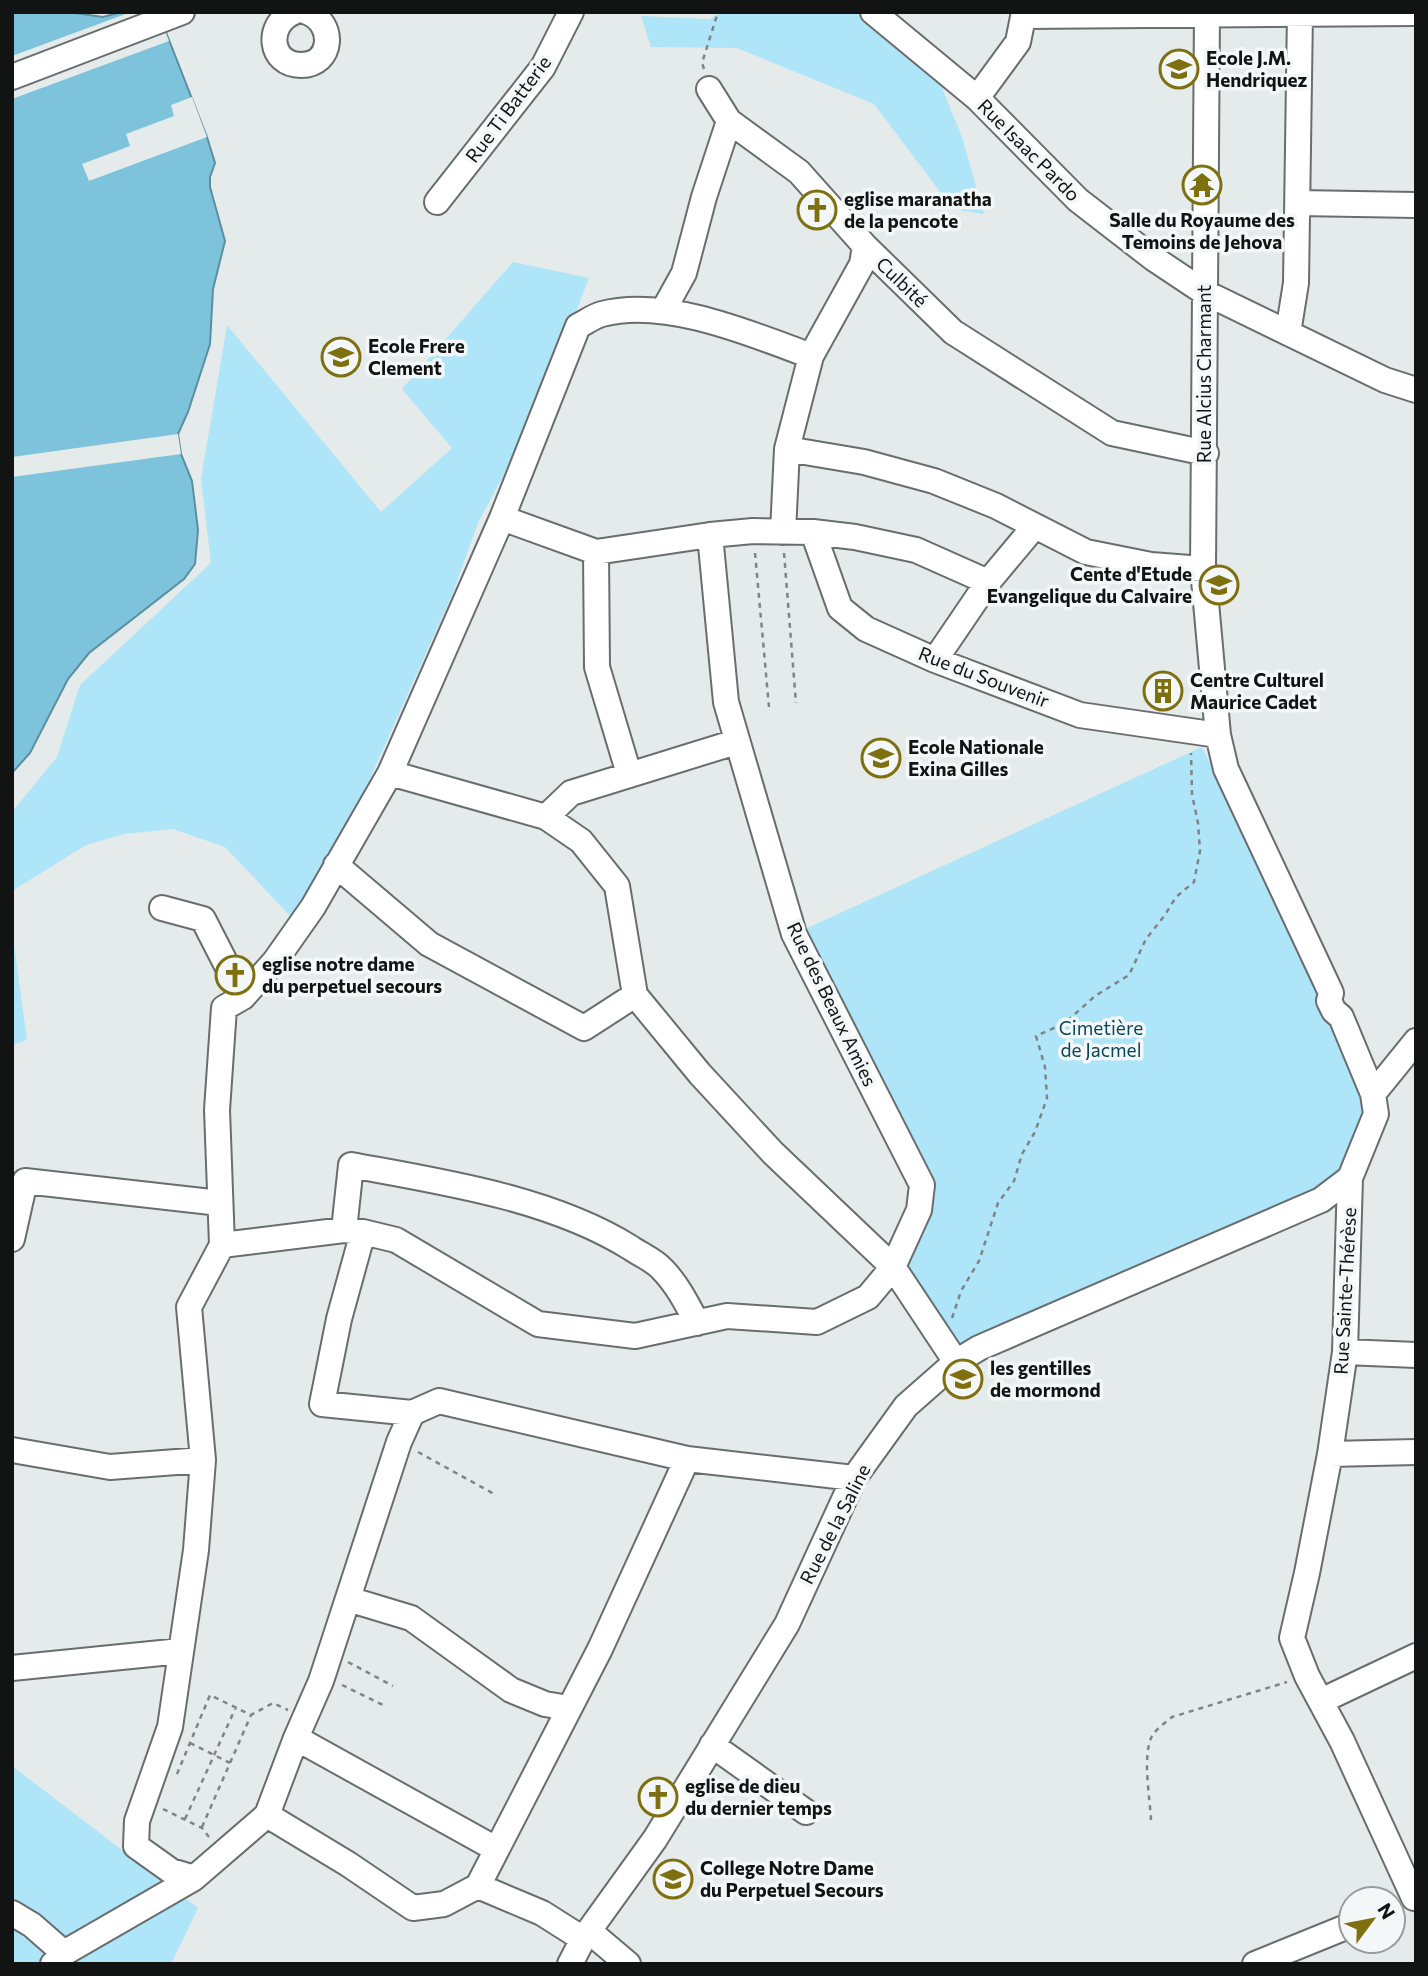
<svg xmlns="http://www.w3.org/2000/svg" width="1428" height="1976" viewBox="0 0 1428 1976" font-family="Commissioner,sans-serif">
	<style>
		.green { fill: #aee5f8 }
		.water { fill: #7dc3db; stroke: #5d8e9f; stroke-width: 2 }
		.pier { fill: #e5eaeb }
		.lines { fill: none; stroke-linecap: round; stroke-linejoin: round }
		.minor-casing { stroke: #696d6e; stroke-width: 28 }
		.path { stroke: #818485; stroke-width: 2.5; stroke-dasharray: 5 5; stroke-linecap: butt }
		.minor { stroke: #fff; stroke-width: 24 }
		.labels { text-anchor: middle; stroke-width: 7; stroke-linejoin: round; paint-order: stroke }
		.poi-label { font-size: 19px; font-weight: bold; fill: #121414; stroke: #f3f7f8; text-anchor: start }
		.street-label { font-size: 19px; fill: #121414; stroke: #f3f7f8 }
		.park-label { font-size: 19px; fill: #074758; stroke: #f3f7f8 }
	</style>
	<rect width="100%" height="100%" fill="#e5eaeb"/>
	<path class="green" d="M 723,12 L 857,12 L 940,83 L 962,137 L 984,214 L 953,209 L 874,104 L 737,48 L 651,47 L 641,16 L 709,19 Z
		M 513,262 L 589,278 L 538,410 L 478,523 L 452,595 L 342,841 L 293,919 L 225,847 L 173,829 L 124,834 L 86,845 L 12,891 L 12,812 L 57,757 L 80,685 L 211,563 L 201,479 L 227,325 L 381,512 L 452,448 L 402,389 Z
		M 1202,747 L 1319,989 L 1372,1111 L 1349,1160 L 1318,1193 L 955,1346 L 904,1266 L 936,1193 L 801,931 Z
		M 12,930 L 27,1040 L 12,1045 Z
		M 12,1766 L 198,1908 L 171,1964 L 12,1964 Z"/>
	<path class="water" d="M 12,12 L 68,12 L 103,17 L 122,12 L 158,12 L 207,137 L 215,163 L 210,177 L 210,187 L 225,241 L 213,289 L 210,344 L 188,412 L 178,434 L 181,454 L 192,481 L 198,530 L 195,564 L 184,579 L 89,653 L 68,679 L 30,753 L 12,773 Z"/>
	<path class="pier" d="M 131,12 L 158,12 L 169,41 L 12,99 L 12,56 Z
		M 192,97 L 207,137 L 89,181 L 82,164 L 130,146 L 126,134 L 174,116 L 171,105 Z
		M 178,434 L 181,454 L 12,477 L 12,457 Z"/>
	<g class="lines">
		<defs>
			<path id="minor" d="M 294,12 C 265,24 269,65 301,65 C 333,65 336,23 307,12
				M 873,12 L 977,98 L 1078,200 L 1153,258 L 1204,292 L 1385,380 L 1416,390
				M 1207,12 L 1203,569 L 1218,735 L 1226,769 L 1325,980 L 1331,993 L 1329,1001 L 1334,1011 L 1341,1017 L 1373,1094 L 1376,1114 L 1350,1178 L 1345,1352 L 1330,1454 L 1307,1573 L 1292,1638 L 1307,1676 L 1342,1741 L 1414,1898
				M 1024,16 L 1416,13
				M 12,77 L 182,12
				M 709,89 L 729,121
				M 977,98 L 1018,42 L 1024,12
				M 437,202 L 543,67 L 571,12
				M 1298,203 L 1416,205
				M 663,311 L 684,273 L 704,197 L 729,121 L 799,172 L 865,246 L 953,332 L 1112,433 L 1206,453
				M 1288,333 L 1296,283 L 1300,12
				M 787,449 L 864,462 L 934,481 L 996,506 L 1086,552 L 1151,565 L 1203,569
				M 502,518 L 596,552 L 710,535 L 753,531 L 813,532 L 855,537 L 916,550 L 988,582
				M 783,532 L 787,449 L 811,356 L 862,264 L 865,246
				M 813,532 L 840,608 L 866,629 L 935,660 L 1080,715 L 1218,735
				M 710,535 L 726,702 L 794,934 L 922,1185 L 919,1210 L 893,1267 L 956,1362
				M 596,552 L 597,667 L 629,774
				M 935,660 L 988,582 L 1034,527
				M 546,817 L 571,793 L 736,742
				M 336,865 L 429,944 L 584,1028 L 635,995
				M 162,908 L 203,919 L 243,997
				M 1373,1094 L 1416,1041
				M 344,1230 L 351,1165 C 443,1182 551,1198 631,1248 C 641,1255 654,1260 662,1269 C 677,1284 687,1304 697,1323
				M 363,1232 L 339,1319 L 322,1404 L 412,1413
				M 12,1239 L 25,1181 L 220,1203
				M 222,1245 L 217,1110 L 224,1008 L 243,997 L 275,961 L 313,907 L 390,773 L 502,518 L 578,326 C 586,322 594,316 602,314 C 665,297 752,334 811,356
				M 1345,1352 L 1416,1355
				M 12,1450 L 110,1467 L 203,1460
				M 1330,1454 L 1416,1452
				M 348,1599 L 411,1618 L 511,1690 L 545,1704 L 568,1708
				M 12,1668 L 181,1651
				M 1321,1701 L 1416,1656
				M 296,1738 L 496,1849
				M 712,1745 L 806,1812
				M 267,1815 L 348,1864 L 413,1908 L 444,1904 L 478,1886 L 600,1649 L 687,1459
				M 194,1878 L 171,1871 L 136,1846 L 137,1821 L 170,1727 L 196,1550 L 203,1460 L 189,1307 L 222,1245 L 344,1230 L 363,1232 L 396,1240 L 538,1324 L 635,1336 L 727,1316 L 817,1322 L 868,1297 L 893,1267 L 773,1153 L 700,1074 L 635,995 L 617,886 L 581,841 L 546,817 L 390,773
				M 478,1886 L 542,1913 L 583,1939
				M 12,1913 L 32,1925 L 64,1953
				M 589,1931 L 628,1964
				M 53,1964 L 64,1953 L 194,1878 L 267,1815 L 296,1738 L 321,1681 L 399,1442 L 412,1413 L 439,1401 L 687,1459 L 854,1478
				M 570,1964 L 583,1939 L 655,1839 L 787,1624 L 854,1478 L 906,1406 L 956,1362 L 979,1348 L 1321,1200 L 1350,1178
				M 1255,1964 L 1351,1925"/>
		</defs>
		<use href="#minor" class="minor-casing"/>
		<path class="path" d="M 704,69 L 702,63 L 718,12
			M 755,553 L 769,707
			M 784,553 L 796,703
			M 952,1318 L 961,1291 L 979,1261 L 998,1203 L 1014,1181 L 1022,1154 L 1035,1132 L 1047,1098 L 1045,1067 L 1036,1036 L 1065,1023 L 1095,996 L 1129,975 L 1146,939 L 1165,915 L 1176,897 L 1194,882 L 1200,851 L 1198,823 L 1192,794 L 1191,753
			M 418,1452 L 496,1495
			M 348,1662 L 393,1686
			M 342,1685 L 383,1705
			M 190,1743 L 230,1763
			M 177,1774 L 210,1695 L 251,1715 L 273,1703 L 288,1710
			M 163,1809 L 202,1828 L 209,1837
			M 185,1819 L 236,1707
			M 1151,1820 C 1150,1798 1142,1755 1152,1736 C 1156,1729 1165,1723 1172,1717 L 1287,1682
			M 202,1827 L 251,1715"/>
		<use href="#minor" class="minor"/>
	</g>
	<defs>
		<symbol id="school-ring" viewBox="-11 -11 22 22"><circle r="9.5" fill="#f3f7f8" stroke="#7e700f" stroke-width="1.5"/><path d="M0-5L7-2L0 1L-7-2ZM-4 1L0 2.5L4 1V4Q0 6-4 4Z" fill="#7e700f"/></symbol>
		<symbol id="temple-ring" viewBox="-11 -11 22 22"><circle r="9.5" fill="#f3f7f8" stroke="#7e700f" stroke-width="1.5"/><path d="M0-6L5-2H3V0L6.5 2.5H4V6H1.5V3h-3V6H-4V2.5H-6.5L-3 0V-2H-5Z" fill="#7e700f"/></symbol>
		<symbol id="church-ring" viewBox="-11 -11 22 22"><circle r="9.5" fill="#f3f7f8" stroke="#7e700f" stroke-width="1.5"/><path d="M-1.2-6h2.4v3.5h3.3v2.4h-3.3V6h-2.4V-.1h-3.3v-2.4h3.3Z" fill="#7e700f"/></symbol>
		<symbol id="building-ring" viewBox="-11 -11 22 22"><circle r="9.5" fill="#f3f7f8" stroke="#7e700f" stroke-width="1.5"/><path d="M-4-6H4V6H1V3H-1V6H-4ZM-2.5-4.3h1.7v1.8h-1.7ZM.8-4.3h1.7v1.8H.8ZM-2.5-1h1.7V.8h-1.7ZM.8-1h1.7V.8H.8Z" fill="#7e700f"/></symbol>
	</defs>
	<g fill-rule="evenodd">
		<use href="#school-ring" x="1157" y="47" width="44" height="44"/>
		<use href="#temple-ring" x="1180" y="163" width="44" height="44"/>
		<use href="#church-ring" x="795" y="188" width="44" height="44"/>
		<use href="#school-ring" x="319" y="335" width="44" height="44"/>
		<use href="#school-ring" x="1197" y="563" width="44" height="44"/>
		<use href="#building-ring" x="1141" y="669" width="44" height="44"/>
		<use href="#school-ring" x="859" y="736" width="44" height="44"/>
		<use href="#church-ring" x="213" y="953" width="44" height="44"/>
		<use href="#school-ring" x="941" y="1357" width="44" height="44"/>
		<use href="#church-ring" x="636" y="1775" width="44" height="44"/>
		<use href="#school-ring" x="651" y="1857" width="44" height="44"/>
	</g>
	<g class="labels">
		<g class="poi-label">
			<text x="1206" y="65">Ecole J.M.<tspan x="1206" dy="22">Hendriquez</tspan></text>
			<text x="844" y="206">eglise maranatha<tspan x="844" dy="22">de la pencote</tspan></text>
			<text x="1202" y="227" text-anchor="middle">Salle du Royaume des<tspan x="1202" dy="22">Temoins de Jehova</tspan></text>
			<text x="368" y="353">Ecole Frere<tspan x="368" dy="22">Clement</tspan></text>
			<text x="1192" y="581" text-anchor="end">Cente d'Etude<tspan x="1192" dy="22">Evangelique du Calvaire</tspan></text>
			<text x="1190" y="687">Centre Culturel<tspan x="1190" dy="22">Maurice Cadet</tspan></text>
			<text x="908" y="754">Ecole Nationale<tspan x="908" dy="22">Exina Gilles</tspan></text>
			<text x="262" y="971">eglise notre dame<tspan x="262" dy="22">du perpetuel secours</tspan></text>
			<text x="990" y="1375">les gentilles<tspan x="990" dy="22">de mormond</tspan></text>
			<text x="685" y="1793">eglise de dieu<tspan x="685" dy="22">du dernier temps</tspan></text>
			<text x="700" y="1875">College Notre Dame<tspan x="700" dy="22">du Perpetuel Secours</tspan></text>
		</g>
		<g class="street-label">
			<text transform="translate(508 109) rotate(-53)" y="7">Rue Ti Batterie</text>
			<text transform="translate(1029 150) rotate(45)" y="7">Rue Isaac Pardo</text>
			<text transform="translate(902 282) rotate(44)" y="7">Culbité</text>
			<text transform="translate(1204 374) rotate(-90)" y="7">Rue Alcius Charmant</text>
			<text transform="translate(984 677) rotate(21)" y="7">Rue du Souvenir</text>
			<text transform="translate(832 1004) rotate(64)" y="7">Rue des Beaux Amies</text>
			<text transform="translate(1345 1291) rotate(-87)" y="7">Rue Sainte-Thérèse</text>
			<text transform="translate(835 1524) rotate(-63)" y="7">Rue de la Saline</text>
		</g>
		<g class="park-label">
			<text x="1101" y="1035">Cimetière<tspan x="1101" dy="22">de Jacmel</tspan></text>
		</g>
	</g>
	<rect width="1428" height="1976" fill="none" stroke="#121414" stroke-width="28"/>
	<g transform="translate(1372 1920) rotate(58)"><circle r="33" fill="#f3f7f8" stroke="#999c9d" stroke-width="2"/>
	<path d="M0-5L12 26L0 18L-12 26Z" fill="#7e700f"/>
	<text y="-10" font-size="19" font-weight="bold" text-anchor="middle" fill="#121414">N</text>
	</g>
</svg>
